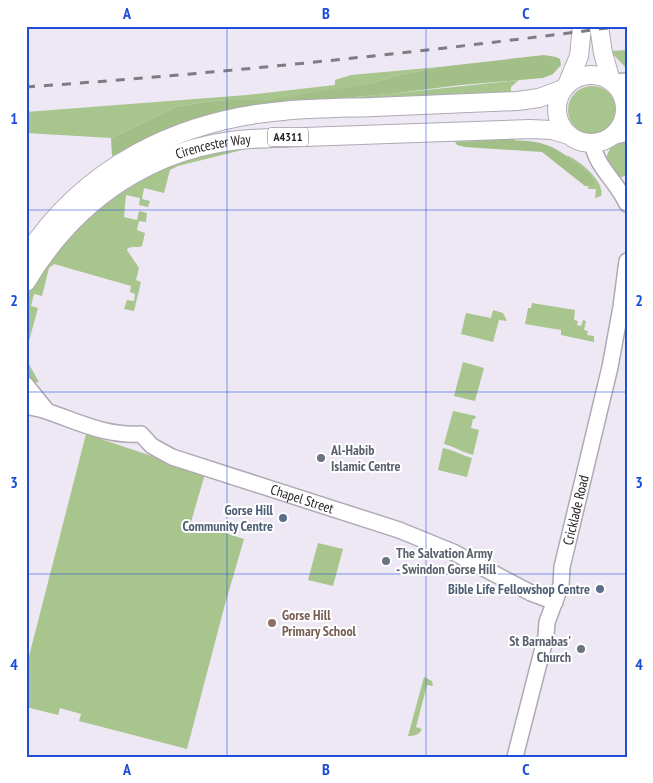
<svg xmlns="http://www.w3.org/2000/svg" width="653" height="783" viewBox="0 0 653 783" font-family="'PT Sans Narrow',sans-serif">
	<style>
		.green { fill: #a7c58c }
		.forest { fill: #a1bf86 }
		.lines { fill: none; stroke-linecap: round; stroke-linejoin: round }
		.secondary-casing { stroke: #aea9b5; stroke-width: 18 }
		.primary-casing { stroke: #aea9b5; stroke-width: 20 }
		.secondary { stroke: #fff; stroke-width: 15 }
		.primary { stroke: #fff; stroke-width: 18 }
		.rail { stroke: #7f7b83; stroke-width: 3; stroke-dasharray: 9 9; stroke-linecap: butt }
		.grid { fill: none; stroke: #1d4ed8; stroke-width: 1; stroke-opacity: 0.55 }
		.worship-dot { fill: #6b7280; stroke: #fff; stroke-width: 2 }
		.service-dot { fill: #5c6f8a; stroke: #fff; stroke-width: 2 }
		.education-dot { fill: #8d6e63; stroke: #fff; stroke-width: 2 }
		.labels { text-anchor: middle; stroke-width: 4; stroke-linejoin: round; paint-order: stroke }
		.shield { fill: #fff; stroke: #676668; stroke-width: 1 }
		.shield-label { font-size: 12px; font-weight: bold; fill: #262428 }
		.street-label { font-size: 14px; fill: #262428; stroke: #fff }
		.worship-label { font-size: 14px; font-weight: bold; fill: #5b616d; stroke: #fff; text-anchor: start }
		.service-label { font-size: 14px; font-weight: bold; fill: #4e5e75; stroke: #fff; text-anchor: end }
		.education-label { font-size: 14px; font-weight: bold; fill: #785e54; stroke: #fff; text-anchor: start }
		.neatline { fill: none; stroke: #1d4ed8; stroke-width: 2 }
		.grid-label { font-size: 16px; text-anchor: middle; font-weight: bold; fill: #1d4ed8 }
	</style>
	<rect width="100%" height="100%" fill="#eee8f5"/>
	<path class="green" d="M 627,50 L 627,69 L 610,51 Z
		M 439,67 L 395,76 L 370,84 L 319,93 L 264,100 L 226,100 L 197,103 L 176,107 L 111,138 L 26,133 L 26,112 L 247,95 L 335,85 L 335,80 L 351,75 Z
		M 519,80 L 511,87 L 511,95 L 231,113 L 178,125 L 210,116 L 263,105 L 389,94 Z
		M568 110a24 24 0 1 1 48 0a24 24 0 1 1-48 0Z
		M 511,136 L 516,141 L 418,142 L 246,149 L 178,166 L 170,170 L 164,193 L 144,188 L 142,199 L 150,201 L 148,207 L 139,205 L 140,198 L 126,195 L 124,217 L 137,220 L 139,211 L 147,213 L 146,222 L 139,221 L 137,230 L 145,233 L 142,246 C 137,248 133,246 128,248 L 127,250 L 139,268 L 136,280 L 141,282 L 134,311 L 124,309 L 127,300 L 134,301 L 135,294 L 130,292 L 131,286 L 54,264 L 49,268 L 42,296 L 34,294 L 31,306 L 38,308 L 26,352 L 26,297 L 30,287 L 73,226 L 150,171 L 212,149 Z
		M 627,142 L 627,175 L 619,178 L 612,172 L 606,158 L 611,146 Z
		M 566,155 C 578,159 606,182 601,196 L 595,198 L 596,189 L 589,189 L 587,186 L 588,187 L 586,171 Z
		M 532,303 L 575,310 L 574,320 L 578,321 L 577,325 L 581,326 L 583,320 L 586,321 L 584,330 L 588,331 L 587,335 L 594,336 L 594,342 L 561,335 L 561,330 L 525,324 L 528,308 L 531,308 Z
		M 493,310 L 503,313 L 507,321 L 499,320 L 493,342 L 461,334 L 466,313 L 491,318 Z
		M 26,359 L 39,382 L 33,383 L 26,373 Z
		M 463,362 L 484,368 L 475,401 L 454,396 Z
		M 453,411 L 476,416 L 475,419 L 473,419 L 471,428 L 479,430 L 473,455 C 462,452 455,447 444,444 Z
		M 86,434 L 205,474 L 191,522 L 244,539 L 224,608 L 187,749 L 79,721 L 81,714 L 60,708 L 58,715 L 26,707 L 26,668 Z
		M 443,448 C 454,450 461,455 472,458 L 467,477 L 438,470 Z
		M 318,543 L 343,549 L 333,586 L 308,580 Z
		M 424,677 L 432,681 L 433,686 L 427,685 L 416,727 L 422,729 C 419,735 415,736 408,736 Z"/>
	<path class="forest" d="M 544,55 L 556,57 L 560,59 L 561,65 L 553,74 L 543,78 L 461,85 L 389,94 L 263,105 L 210,116 L 178,125 L 112,156 L 111,138 L 176,107 L 197,103 L 226,100 L 264,100 L 293,96 L 370,84 L 395,76 L 439,67 Z
		M 496,140 C 537,141 546,139 579,165 C 585,170 591,175 594,182 L 593,185 L 585,186 L 542,152 L 465,147 L 457,145 L 455,142 Z"/>
	<g class="lines">
		<defs>
			<g id="secondary">
				<path d="M 612,82 L 627,81"/>
				<path d="M 608,138 L 627,133"/>
				<path d="M 592,143 C 597,168 616,180 627,204"/>
				<path d="M 26,385 L 47,411"/>
				<path id="s1" d="M 26,406 C 34,408 42,409 49,412 C 81,423 106,436 141,434 L 152,446 L 172,457 L 399,530 L 453,552 L 531,593 L 555,602"/>
				<path id="s2" d="M 515,757 L 546,636 L 547,622 L 561,585 L 562,567 L 610,367 L 621,307 L 627,261"/>
			</g>
			<g id="primary">
				<path d="M 599,26 L 603,53 L 611,81"/>
				<circle cx="591" cy="109" r="34"/>
				<path d="M 567,85 L 579,56 L 582,26"/>
				<path d="M 26,256 C 84,167 178,120 283,111 C 313,108 343,108 374,107 C 421,105 469,103 517,101 L 539,98 L 563,89"/>
				<path id="s3" d="M 26,282 C 76,199 153,146 250,139 L 530,129 L 552,130 L 569,135"/>
			</g>
		</defs>
		<use href="#secondary" class="secondary-casing"/>
		<use href="#primary" class="primary-casing"/>
		<use href="#secondary" class="secondary"/>
		<use href="#primary" class="primary"/>
		<path class="rail" d="M 26,87 C 226,73 425,52 623,26"/>
	</g>
	<path class="grid" d="M 227,26 L 227,757M 426,26 L 426,757M 26,210 L 627,210M 26,392 L 627,392M 26,574 L 627,574"/>
	<g class="worship-dot">
		<circle cx="321" cy="458" r="5"/>
		<circle cx="386" cy="561" r="5"/>
		<circle cx="581" cy="649" r="5"/>
	</g>
	<g class="service-dot">
		<circle cx="283" cy="518" r="5"/>
		<circle cx="600" cy="589" r="5"/>
	</g>
	<circle class="education-dot" cx="272" cy="623" r="5"/>
	<g class="labels">
		<rect class="shield" x="268" y="127.5" width="40" height="19" rx="4"/>
		<g class="shield-label">
			<text x="288" y="141">A4311</text>
		</g>
		<g class="street-label">
			<text dy="5" stroke="none"><textPath href="#s3" startOffset="239">Cirencester Way</textPath></text>
			<text dy="5" stroke="none"><textPath href="#s1" startOffset="295">Chapel Street</textPath></text>
			<text dy="5" stroke="none"><textPath href="#s2" startOffset="255">Cricklade Road</textPath></text>
		</g>
		<g class="worship-label">
			<text x="331" y="455">Al-Habib<tspan x="331" dy="16">Islamic Centre</tspan></text>
			<text x="396" y="558">The Salvation Army<tspan x="396" dy="16">- Swindon Gorse Hill</tspan></text>
			<text x="571" y="646" text-anchor="end">St Barnabas'<tspan x="571" dy="16">Church</tspan></text>
		</g>
		<g class="service-label">
			<text x="273" y="515">Gorse Hill<tspan x="273" dy="16">Community Centre</tspan></text>
			<text x="590" y="594">Bible Life Fellowshop Centre</text>
		</g>
		<g class="education-label">
			<text x="282" y="620">Gorse Hill<tspan x="282" dy="16">Primary School</tspan></text>
		</g>
	</g>
	<rect width="653" height="783" fill="none" stroke="#ffffff" stroke-width="55"/>
	<rect x="28" y="28" width="598" height="728" class="neatline"/>
	<g class="grid-label">
		<text x="127" y="19">A</text>
		<text x="326" y="19">B</text>
		<text x="526" y="19">C</text>
		<text x="14" y="124">1</text>
		<text x="639" y="124">1</text>
		<text x="14" y="306">2</text>
		<text x="639" y="306">2</text>
		<text x="14" y="488">3</text>
		<text x="639" y="488">3</text>
		<text x="14" y="670">4</text>
		<text x="639" y="670">4</text>
		<text x="127" y="775">A</text>
		<text x="326" y="775">B</text>
		<text x="526" y="775">C</text>
	</g>
</svg>
